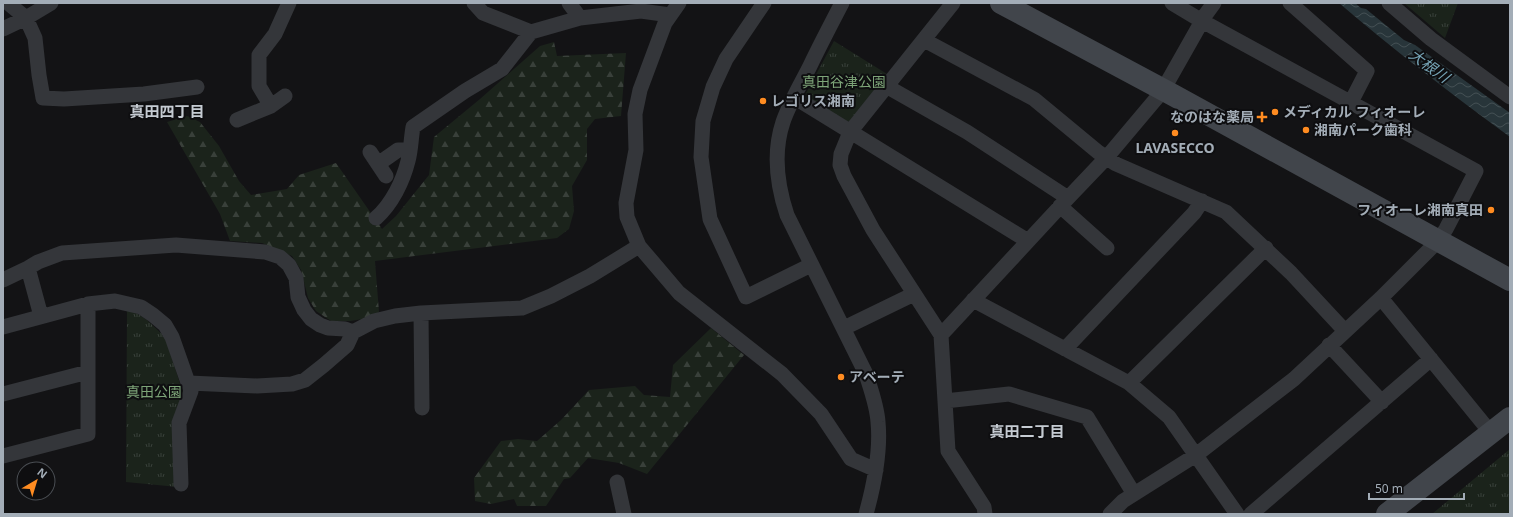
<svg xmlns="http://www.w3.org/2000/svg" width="1513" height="517" viewBox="0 0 1513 517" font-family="'Noto Sans','Noto Sans JP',sans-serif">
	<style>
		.forest { fill: url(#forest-firs) }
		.park { fill: url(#park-tufts) }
		.water { fill: url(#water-waves) }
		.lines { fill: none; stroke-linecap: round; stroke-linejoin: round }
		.street { stroke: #34363a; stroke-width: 15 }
		.secondary { stroke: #41454b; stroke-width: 22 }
		.poi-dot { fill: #ff8c21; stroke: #0e0e10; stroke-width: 1.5 }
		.labels { text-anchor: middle; stroke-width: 4; stroke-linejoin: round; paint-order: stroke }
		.park-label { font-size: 14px; fill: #7da478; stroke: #0e0e10 }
		.poi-label { font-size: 14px; font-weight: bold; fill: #a3adb7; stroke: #0e0e10; text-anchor: start }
		.water-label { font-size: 15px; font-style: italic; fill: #76a4b6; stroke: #0e0e10 }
		.neighbourhood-label { font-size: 15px; font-weight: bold; fill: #c5cbd2; stroke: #0e0e10 }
	</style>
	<defs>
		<pattern id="forest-firs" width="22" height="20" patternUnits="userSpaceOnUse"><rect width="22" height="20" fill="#1b231b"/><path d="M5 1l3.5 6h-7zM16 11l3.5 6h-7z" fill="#39403a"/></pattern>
		<pattern id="park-tufts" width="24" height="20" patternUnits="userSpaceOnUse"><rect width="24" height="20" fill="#1b231b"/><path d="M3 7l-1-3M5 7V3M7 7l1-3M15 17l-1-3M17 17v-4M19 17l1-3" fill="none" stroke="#39403a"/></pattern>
		<pattern id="water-waves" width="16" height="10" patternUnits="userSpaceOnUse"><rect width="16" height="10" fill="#28353a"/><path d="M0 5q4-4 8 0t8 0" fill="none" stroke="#445054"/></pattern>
	</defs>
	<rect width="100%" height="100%" fill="#131315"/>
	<path class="forest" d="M 554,42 L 557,56 L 626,53 L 621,116 L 595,119 L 587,129 L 587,160 L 572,186 L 574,211 L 569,229 L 557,238 L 375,261 L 379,312 L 369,318 L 350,321 L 331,321 L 316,311 L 308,298 L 301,270 L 292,256 L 262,243 L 230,241 L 220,214 L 167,122 L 187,116 L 200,122 L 219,146 L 239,181 L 251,195 L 287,189 L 299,175 L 336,163 L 382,229 L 396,216 L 429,175 L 434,137 L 480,99 L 540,46 Z
		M 711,328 L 744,355 L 647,474 L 619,463 L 588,458 L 570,478 L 564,479 L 546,506 L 517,506 L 514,499 L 491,504 L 475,501 L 474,478 L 501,441 L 518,439 L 537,441 L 561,420 L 589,390 L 635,386 L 644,395 L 670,397 L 673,365 Z"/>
	<path class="park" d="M 1404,3 L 1458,3 L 1445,38 Z
		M 834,41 L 887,74 L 850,121 L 845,122 L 805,95 Z
		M 127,310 L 138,314 L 148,321 L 165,337 L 183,393 L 178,487 L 126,482 Z
		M 1510,449 L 1510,514 L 1432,514 Z"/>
	<path class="water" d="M 1339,3 L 1355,3 L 1361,8 L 1366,9 L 1404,40 L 1415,45 L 1510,113 L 1510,137 C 1451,94 1394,50 1339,3 Z"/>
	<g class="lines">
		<path class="street" d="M 8,3 L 26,18 L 35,38 L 39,75 L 43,98 L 64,99 L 144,94 L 197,87
			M 474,3 L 483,13 L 531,32 L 580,18 L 641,11 L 670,15
			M 569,3 L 580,18
			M 679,3 L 665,23 L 640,90 L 635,114 L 636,150 L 626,203 L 627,217 L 639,246 L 679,293 L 782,374 L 821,414 L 851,459 L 876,470
			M 764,3 L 726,59 L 713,87 L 703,121 L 701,157 L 710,219 L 746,297 L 811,265
			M 842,3 C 831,24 820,45 810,66 C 801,84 790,102 783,122 C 773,152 777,185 787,215 L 866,374 C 871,390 877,406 878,422 C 881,452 874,485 866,514
			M 953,3 L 850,132 L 841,154 L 840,165 L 844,176 L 873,230 L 941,335 L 948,451 L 984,507 L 985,514
			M 1290,3 L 1367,71 L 1351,102
			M 1389,3 L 1431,39 L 1510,97
			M 3,29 L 26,18 L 51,3
			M 924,40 L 1034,99 L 1098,152 L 1116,164 L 1226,212 L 1291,273 L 1345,331
			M 886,86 L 967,132 L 1068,198
			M 794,97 L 1028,241
			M 271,106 L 259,86 L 259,55 L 275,34 L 289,3
			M 237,120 L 271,106 L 285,96
			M 370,152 L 386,176
			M 378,164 L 398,150 L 410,150
			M 1060,206 L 1107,248
			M 376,218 C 392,204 403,181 408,161 C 411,151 411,138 413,127 L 465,91 L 502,69 L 531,32
			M 28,268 L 41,316
			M 3,280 L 28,268 L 38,262 L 62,253 L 176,245 L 265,252 L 280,257 L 289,265 L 296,278 L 298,297 L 304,310 L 311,319 L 320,325 L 328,328 L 345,329 L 353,332
			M 1381,298 L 1491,433
			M 973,300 L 1129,383 L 1169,417 L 1237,514
			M 421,313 L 422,408
			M 3,327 L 88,304 L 115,301 L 141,307 L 153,315 L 165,325 L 172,337 L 191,391 L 179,423 L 181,484
			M 844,328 L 914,294
			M 941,335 L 1068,198 L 1107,157 L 1155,100 L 1163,90 L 1206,14 L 1214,3
			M 1329,345 L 1382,402
			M 1065,349 L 1194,213 L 1202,201
			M 189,383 L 257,386 L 292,384 L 305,380 L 324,365 L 347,345 L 353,332 L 374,321 L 395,316 L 421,313 L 522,308 L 551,296 L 590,276 L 639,246
			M 1129,383 L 1266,248
			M 3,394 L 88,372
			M 945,401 L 1009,394 L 1087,417 L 1134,494
			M 3,456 L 88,434 L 88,304
			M 617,482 L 624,514
			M 1110,514 L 1123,501 L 1196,455 L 1294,379 L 1381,298 L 1439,240 L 1446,229 L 1476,171 L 1202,21 L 1172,3
			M 1251,514 L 1431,359"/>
		<path class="secondary" d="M 1001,3 L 1173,95 L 1510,280
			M 1387,514 L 1510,418"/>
	</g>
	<g class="poi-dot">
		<circle cx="763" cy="101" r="4"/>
		<circle cx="1275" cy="112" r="4"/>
		<path d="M1260 111h4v4h4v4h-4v4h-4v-4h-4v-4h4z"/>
		<circle cx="1306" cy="130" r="4"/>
		<circle cx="1175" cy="133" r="4"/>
		<circle cx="1491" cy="210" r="4"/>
		<circle cx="841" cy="377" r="4"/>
	</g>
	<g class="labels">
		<g class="park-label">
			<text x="844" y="87">真田谷津公園</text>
			<text x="154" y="397">真田公園</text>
		</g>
		<g class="poi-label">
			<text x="771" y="106">レゴリス湘南</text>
			<text x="1283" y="117">メディカル フィオーレ</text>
			<text x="1254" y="122" text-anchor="end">なのはな薬局</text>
			<text x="1314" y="135">湘南パーク歯科</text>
			<text x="1175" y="153" text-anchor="middle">LAVASECCO</text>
			<text x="1483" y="215" text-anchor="end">フィオーレ湘南真田</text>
			<text x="849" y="382">アベーテ</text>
		</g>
		<g class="water-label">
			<text transform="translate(1429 66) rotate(36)" y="5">大根川</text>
		</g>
		<g class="neighbourhood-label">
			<text x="167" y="117">真田四丁目</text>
			<text x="1027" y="437">真田二丁目</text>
		</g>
	</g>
	<rect width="1513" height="517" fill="none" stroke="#a3adb7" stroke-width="8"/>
	<g transform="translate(36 481) rotate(38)"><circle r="19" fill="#0e0e10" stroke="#4a4e53"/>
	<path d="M0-3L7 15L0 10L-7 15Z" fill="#ff8c21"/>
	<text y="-6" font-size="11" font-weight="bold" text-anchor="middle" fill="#a3adb7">N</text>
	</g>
	<path d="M1369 493v6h95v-6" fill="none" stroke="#a3adb7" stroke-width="2"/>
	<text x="1375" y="493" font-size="12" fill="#a3adb7" stroke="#0e0e10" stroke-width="3" paint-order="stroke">50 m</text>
</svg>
